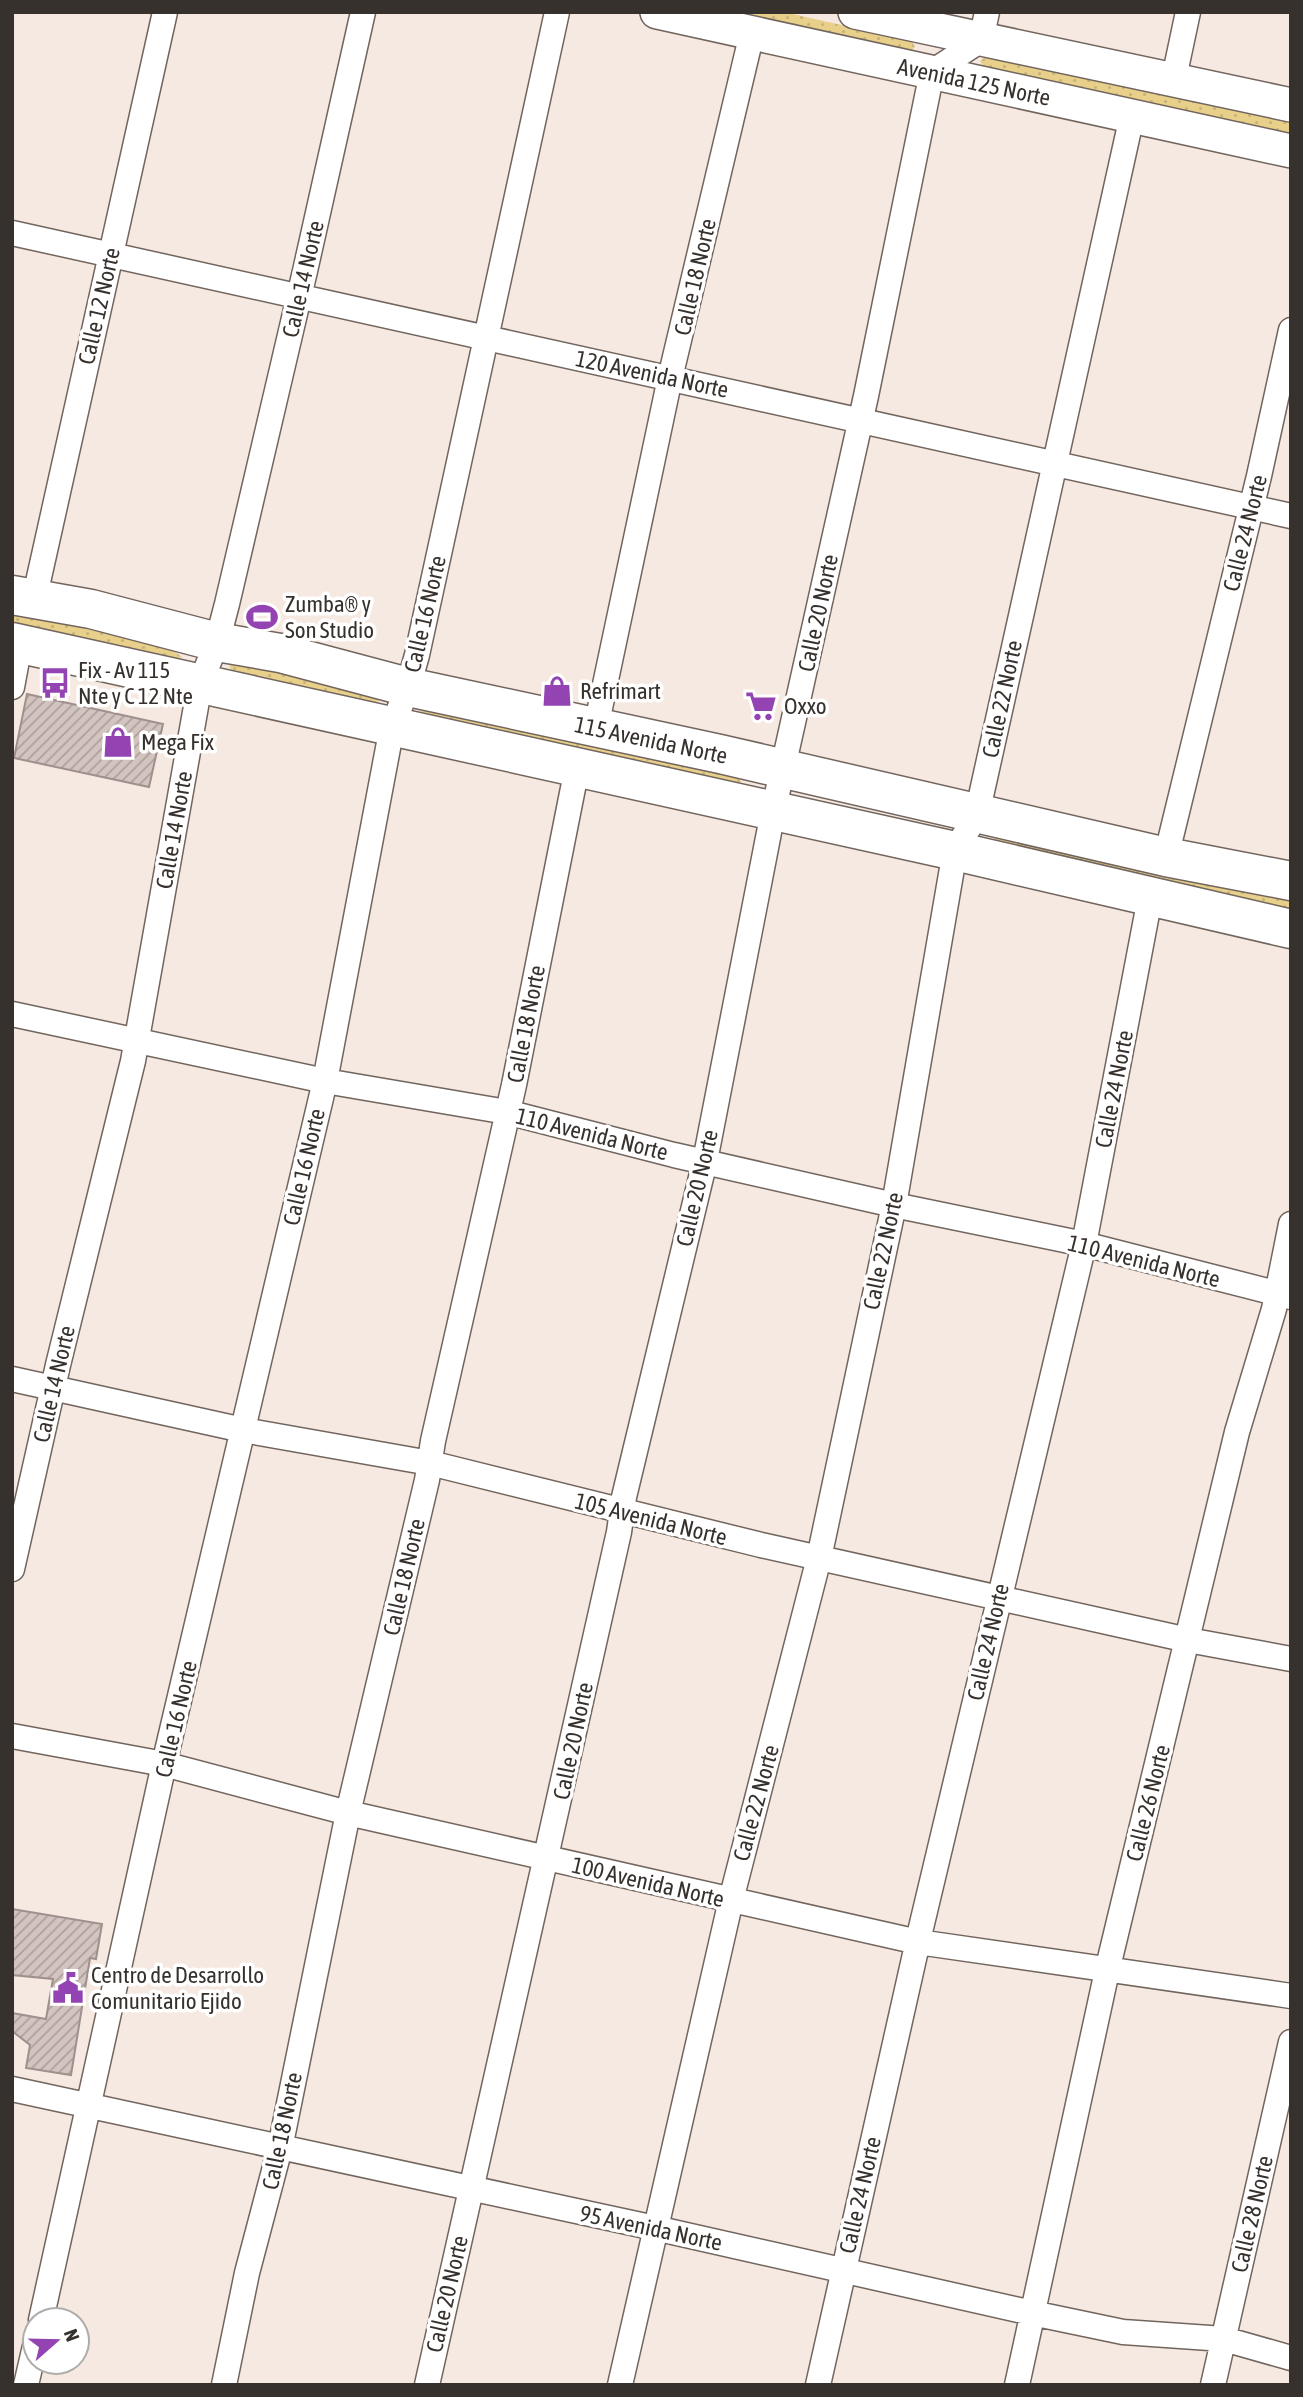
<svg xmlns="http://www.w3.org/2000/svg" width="1303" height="2397" viewBox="0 0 1303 2397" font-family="'Asap Condensed',sans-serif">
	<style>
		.grass { fill: url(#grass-dots) }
		.building { fill: url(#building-hatch); stroke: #9f908d; stroke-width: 2 }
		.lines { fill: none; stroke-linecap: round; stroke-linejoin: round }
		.street-casing { stroke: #71655e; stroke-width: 27 }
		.secondary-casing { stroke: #71655e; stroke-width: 36 }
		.primary-casing { stroke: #71655e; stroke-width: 41 }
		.street { stroke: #fff; stroke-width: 24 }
		.secondary { stroke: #fff; stroke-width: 33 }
		.primary { stroke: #fff; stroke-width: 38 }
		.labels { text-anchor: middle; stroke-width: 7; stroke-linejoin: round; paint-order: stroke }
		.street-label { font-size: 23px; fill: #37312e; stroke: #fff }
		.poi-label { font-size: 23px; fill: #37312e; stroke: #fff; text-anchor: start }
	</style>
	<defs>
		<pattern id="grass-dots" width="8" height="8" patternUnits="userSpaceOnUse" patternTransform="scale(1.75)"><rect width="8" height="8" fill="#e8d08b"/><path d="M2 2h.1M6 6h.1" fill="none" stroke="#c8b378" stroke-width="1.8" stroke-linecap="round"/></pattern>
		<pattern id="building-hatch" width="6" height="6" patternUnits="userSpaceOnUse" patternTransform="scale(1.75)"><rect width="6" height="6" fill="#d3c4c0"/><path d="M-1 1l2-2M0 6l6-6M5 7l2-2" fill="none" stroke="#aca09c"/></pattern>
	</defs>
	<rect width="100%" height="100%" fill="#f6e9e1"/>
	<path class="grass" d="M 717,12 L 784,12 L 912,41 L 915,47 L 910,52 Z
		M 988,55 L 1291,121 L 1291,137 L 985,69 L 980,61 Z
		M 12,612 L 169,648 L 182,657 L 165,665 L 12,630 Z
		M 241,662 L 368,691 L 379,701 L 365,708 L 236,678 L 229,666 Z
		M 436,705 L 727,770 L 742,782 L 725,788 L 436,724 L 420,712 Z
		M 1002,832 L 1291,896 L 1291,913 L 1004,851 L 993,840 Z"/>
	<path class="building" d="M 27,694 L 163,724 L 149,787 L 14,758 Z
		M 12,1909 L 102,1924 L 96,1959 L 90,1958 L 71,2075 L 26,2068 L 30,2045 L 12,2031 L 12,2013 L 46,2019 L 53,1979 L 12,1975 Z"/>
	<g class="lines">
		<defs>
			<path id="street" d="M 1174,78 L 1188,12
				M 12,233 L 1291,516
				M 34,600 L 165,12
				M 12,687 L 20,644
				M 596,727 L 670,378 L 752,33
				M 1166,857 L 1259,476 L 1291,330
				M 12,1014 L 325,1081 L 507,1112 L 674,1155 L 894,1205 L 1084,1244 L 1291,1297
				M 12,1379 L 243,1430 L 430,1463 L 761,1545 L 1188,1640 L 1291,1659
				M 12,1569 L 58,1365 L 133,1061 L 200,684 L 217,642 L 227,604 L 305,271 L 363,12
				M 12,1736 L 164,1764 L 348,1813 L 918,1942 L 1291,1996
				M 12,2089 L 655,2228 L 1032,2313 L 1123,2332 L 1224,2339 L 1291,2358
				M 41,2320 L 164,1764 L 325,1081 L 392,727 L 408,687 L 417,655 L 557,12
				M 26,2385 L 35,2346
				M 224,2385 L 247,2273 L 280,2148 L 348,1813 L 427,1480 L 433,1441 L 514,1085 L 577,768
				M 427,2385 C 491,2100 556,1816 619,1532 L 624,1497 L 705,1161 L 773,812 L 866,396 L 932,72 L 981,40 L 987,12
				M 620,2385 L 731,1900 L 819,1558 L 894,1205 L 955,851 L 977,814 L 1132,116
				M 818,2385 L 920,1932 L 1084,1244 L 1150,898
				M 1017,2385 L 1107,1971 L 1237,1432 L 1274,1309 L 1291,1224
				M 1213,2385 L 1291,2042"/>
			<path id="secondary" d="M 657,12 L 1291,151
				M 855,12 L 1291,105"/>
			<path id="primary" d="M 12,595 L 91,609 L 217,642 L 280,653 L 408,687 L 720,754 L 1166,857 L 1291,881
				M 12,642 L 955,851 L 1291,929"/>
		</defs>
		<use href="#street" class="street-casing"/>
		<use href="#secondary" class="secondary-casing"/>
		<use href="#primary" class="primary-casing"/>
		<use href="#street" class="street"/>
		<use href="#secondary" class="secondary"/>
		<use href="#primary" class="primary"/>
	</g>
	<defs>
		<symbol id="stadium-bare" viewBox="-9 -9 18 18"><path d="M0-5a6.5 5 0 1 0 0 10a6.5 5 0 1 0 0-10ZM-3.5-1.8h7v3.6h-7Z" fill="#9343b2" stroke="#fff" stroke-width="2.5" paint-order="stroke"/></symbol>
		<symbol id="bus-bare" viewBox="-9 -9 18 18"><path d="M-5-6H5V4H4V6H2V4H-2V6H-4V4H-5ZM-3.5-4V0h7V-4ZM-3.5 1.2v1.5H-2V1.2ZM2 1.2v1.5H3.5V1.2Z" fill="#9343b2" stroke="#fff" stroke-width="2.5" paint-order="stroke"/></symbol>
		<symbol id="shop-bare" viewBox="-9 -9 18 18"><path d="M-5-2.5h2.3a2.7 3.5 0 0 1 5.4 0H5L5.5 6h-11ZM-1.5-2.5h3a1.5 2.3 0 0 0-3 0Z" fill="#9343b2" stroke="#fff" stroke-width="2.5" paint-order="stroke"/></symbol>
		<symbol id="supermarket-bare" viewBox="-9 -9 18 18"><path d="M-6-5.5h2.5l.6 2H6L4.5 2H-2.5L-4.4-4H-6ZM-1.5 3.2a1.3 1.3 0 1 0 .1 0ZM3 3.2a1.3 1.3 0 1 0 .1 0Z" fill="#9343b2" stroke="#fff" stroke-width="2.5" paint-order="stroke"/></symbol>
		<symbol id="civic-bare" viewBox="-9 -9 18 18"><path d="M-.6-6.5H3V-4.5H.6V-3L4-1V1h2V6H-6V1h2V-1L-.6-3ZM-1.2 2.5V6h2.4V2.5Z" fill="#9343b2" stroke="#fff" stroke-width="2.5" paint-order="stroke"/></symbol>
	</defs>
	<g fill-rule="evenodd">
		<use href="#stadium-bare" x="240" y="595" width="44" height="44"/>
		<use href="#bus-bare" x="33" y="661" width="44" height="44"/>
		<use href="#shop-bare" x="535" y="669" width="44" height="44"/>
		<use href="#supermarket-bare" x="739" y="684" width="44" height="44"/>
		<use href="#shop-bare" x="96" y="720" width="44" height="44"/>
		<use href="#civic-bare" x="46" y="1966" width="44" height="44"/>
	</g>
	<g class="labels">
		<g class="street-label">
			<text transform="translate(974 82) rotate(12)" y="8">Avenida 125 Norte</text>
			<text transform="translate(695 277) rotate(-77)" y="8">Calle 18 Norte</text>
			<text transform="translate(303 279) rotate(-77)" y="8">Calle 14 Norte</text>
			<text transform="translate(99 306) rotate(-77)" y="8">Calle 12 Norte</text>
			<text transform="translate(652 374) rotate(12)" y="8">120 Avenida Norte</text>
			<text transform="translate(1245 533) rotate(-76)" y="8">Calle 24 Norte</text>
			<text transform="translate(818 613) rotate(-78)" y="8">Calle 20 Norte</text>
			<text transform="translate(425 614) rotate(-77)" y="8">Calle 16 Norte</text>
			<text transform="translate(1002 699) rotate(-78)" y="8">Calle 22 Norte</text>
			<text transform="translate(651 740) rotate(12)" y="8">115 Avenida Norte</text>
			<text transform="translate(174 830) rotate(-80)" y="8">Calle 14 Norte</text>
			<text transform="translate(526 1024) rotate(-79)" y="8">Calle 18 Norte</text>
			<text transform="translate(1114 1089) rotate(-79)" y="8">Calle 24 Norte</text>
			<text transform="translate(592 1134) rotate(14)" y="8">110 Avenida Norte</text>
			<text transform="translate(304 1167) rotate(-77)" y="8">Calle 16 Norte</text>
			<text transform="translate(697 1188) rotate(-77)" y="8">Calle 20 Norte</text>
			<text transform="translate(883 1251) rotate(-78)" y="8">Calle 22 Norte</text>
			<text transform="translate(1144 1261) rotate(14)" y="8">110 Avenida Norte</text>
			<text transform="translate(54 1384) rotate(-77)" y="8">Calle 14 Norte</text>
			<text transform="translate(651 1519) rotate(14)" y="8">105 Avenida Norte</text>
			<text transform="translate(404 1577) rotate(-77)" y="8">Calle 18 Norte</text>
			<text transform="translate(988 1642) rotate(-77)" y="8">Calle 24 Norte</text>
			<text transform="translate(176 1719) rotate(-77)" y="8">Calle 16 Norte</text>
			<text transform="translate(573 1741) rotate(-78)" y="8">Calle 20 Norte</text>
			<text transform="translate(756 1803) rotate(-75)" y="8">Calle 22 Norte</text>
			<text transform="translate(1148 1803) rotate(-76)" y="8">Calle 26 Norte</text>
			<text transform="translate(648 1882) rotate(13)" y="8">100 Avenida Norte</text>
			<text transform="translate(282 2131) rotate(-78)" y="8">Calle 18 Norte</text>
			<text transform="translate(860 2195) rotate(-77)" y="8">Calle 24 Norte</text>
			<text transform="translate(1252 2214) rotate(-77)" y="8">Calle 28 Norte</text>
			<text transform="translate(651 2228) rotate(12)" y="8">95 Avenida Norte</text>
			<text transform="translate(447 2294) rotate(-77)" y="8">Calle 20 Norte</text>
		</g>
		<g class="poi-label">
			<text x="285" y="612">Zumba® y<tspan x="285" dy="26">Son Studio</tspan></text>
			<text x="78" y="678">Fix - Av 115<tspan x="78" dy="26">Nte y C 12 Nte</tspan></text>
			<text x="580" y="699">Refrimart</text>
			<text x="784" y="714">Oxxo</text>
			<text x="141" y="750">Mega Fix</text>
			<text x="91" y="1983">Centro de Desarrollo<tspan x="91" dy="26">Comunitario Ejido</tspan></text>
		</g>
	</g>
	<rect width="1303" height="2397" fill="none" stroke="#37312e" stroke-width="28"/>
	<g transform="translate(56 2341) rotate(70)"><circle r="33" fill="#ffffff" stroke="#afadab" stroke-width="2"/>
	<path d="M0-5L12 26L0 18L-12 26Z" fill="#9343b2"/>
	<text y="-10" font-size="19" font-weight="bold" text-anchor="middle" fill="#37312e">N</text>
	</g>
</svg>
